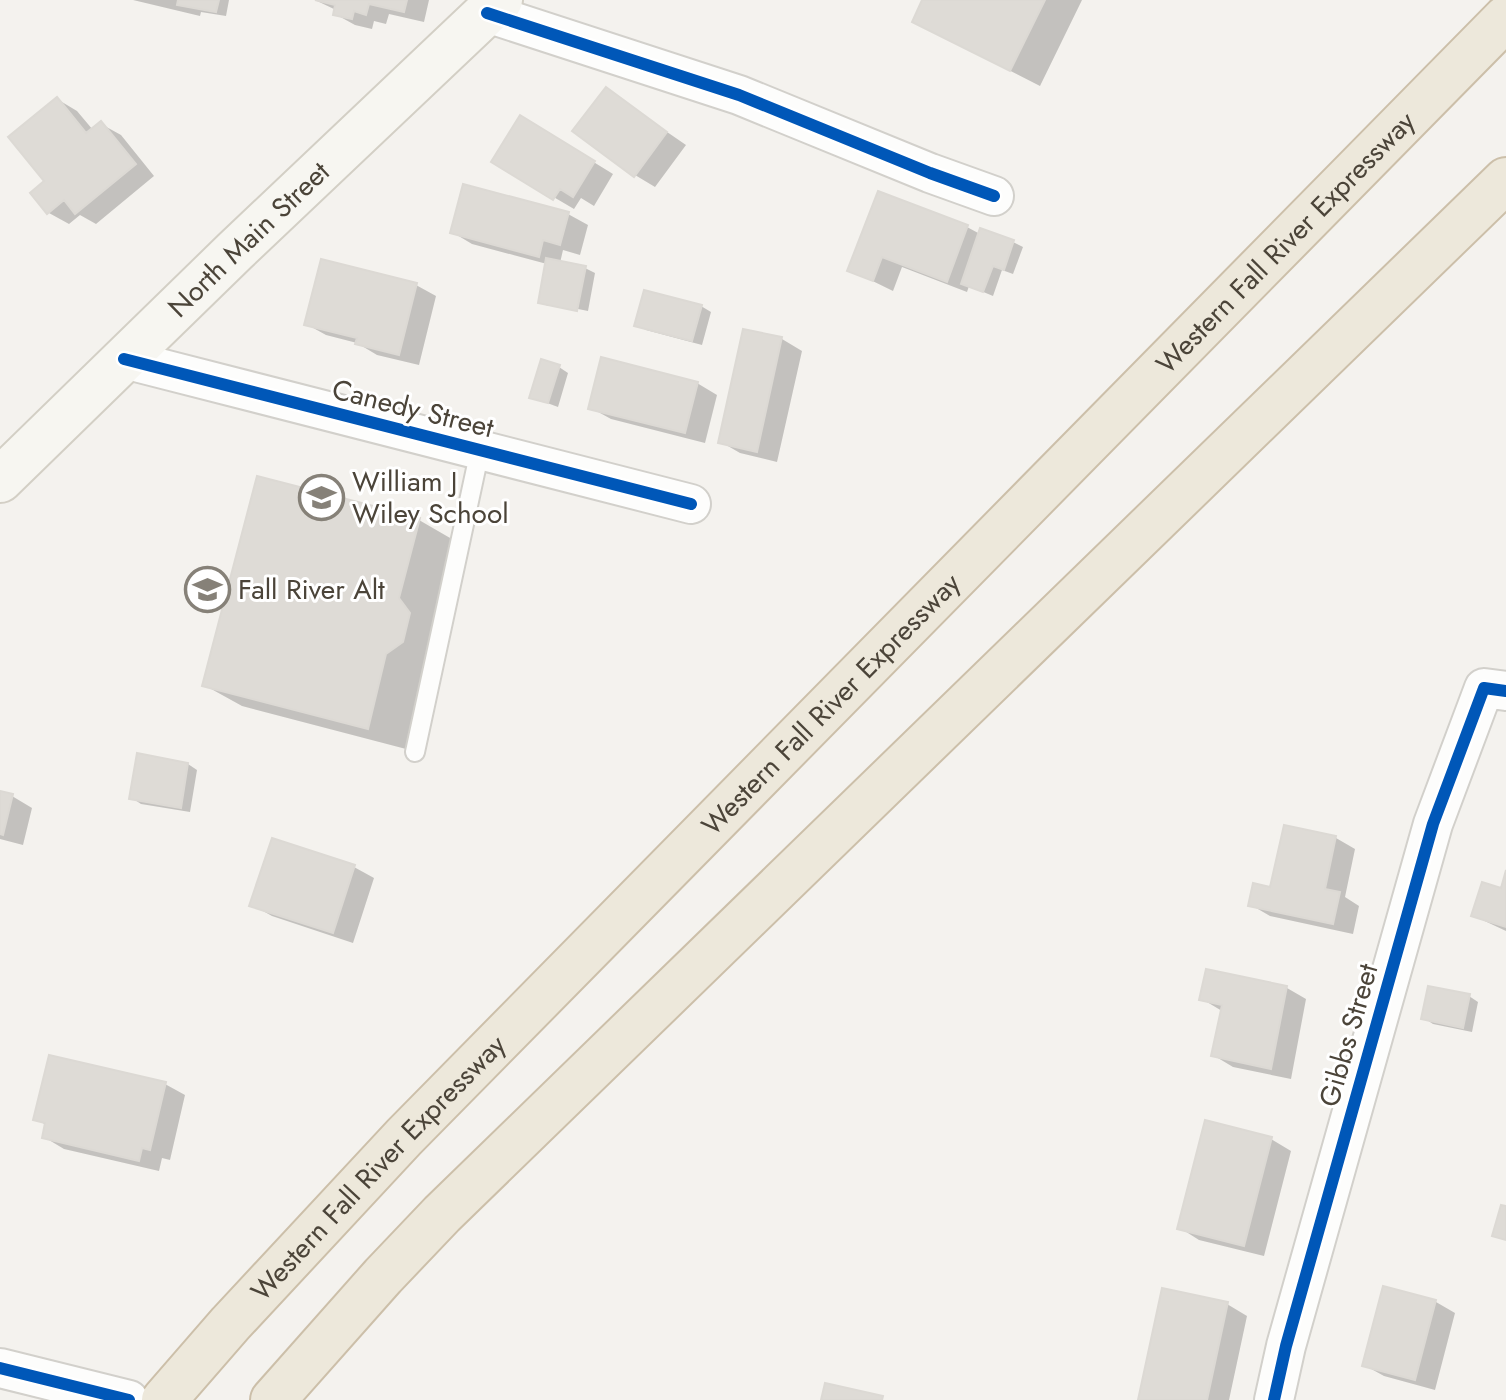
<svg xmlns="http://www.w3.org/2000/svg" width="1506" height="1400" viewBox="0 0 1506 1400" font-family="Jost,sans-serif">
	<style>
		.shadow { fill: #0003 }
		.building { fill: #dedbd6; stroke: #dcd9d4; stroke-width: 2 }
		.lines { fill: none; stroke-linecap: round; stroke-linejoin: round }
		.service-casing { stroke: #d2d0cb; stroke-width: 22 }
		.minor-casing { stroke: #d2d0cb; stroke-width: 42 }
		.secondary-casing { stroke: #d3cfc5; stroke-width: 48 }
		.motorway-casing { stroke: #ccbfa9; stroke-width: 48 }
		.service { stroke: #fdfdfc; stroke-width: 18 }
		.minor { stroke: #fdfdfc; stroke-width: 38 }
		.secondary { stroke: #f7f6f1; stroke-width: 44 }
		.motorway { stroke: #ede8db; stroke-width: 44 }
		.cycleway-casing { stroke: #fff; stroke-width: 17 }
		.cycleway { stroke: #0057b8; stroke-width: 12 }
		.labels { text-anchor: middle; stroke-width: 6; stroke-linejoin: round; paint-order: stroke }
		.street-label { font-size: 28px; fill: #4b4439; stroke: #fff }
		.poi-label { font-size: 28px; fill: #4b4439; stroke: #fff; text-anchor: start }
	</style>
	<rect width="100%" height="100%" fill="#f4f2ee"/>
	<path class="shadow" d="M 133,0 L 229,0 L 226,16 L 201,12 L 200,16 Z
		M 315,0 L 429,0 L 424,22 L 389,14 L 386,24 L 374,21 L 372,29 L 355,25 L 335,14 L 336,10 Z
		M 925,0 L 1082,0 L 1040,86 L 914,22 Z
		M 606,90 L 686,145 L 655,187 L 635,175 Z
		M 57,99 L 77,111 L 93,130 L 101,124 L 121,135 L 154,176 L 96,224 L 80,215 L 69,224 L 49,213 L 33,194 L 47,181 Z
		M 540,129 L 613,174 L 594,206 L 581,198 L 574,209 L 494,162 Z
		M 879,194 L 967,227 L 980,234 L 1013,242 L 1023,247 L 1013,274 L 1002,270 L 993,296 L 969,286 L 967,292 L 902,267 L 893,291 L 850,270 Z
		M 568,214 L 588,225 L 580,255 L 563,250 L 560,263 L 585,268 L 595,273 L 588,311 L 548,303 L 548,306 L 540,302 L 547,264 L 472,244 L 452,232 Z
		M 416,285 L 436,296 L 419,365 L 377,355 L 357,343 L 326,335 L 306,324 Z
		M 701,306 L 711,312 L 702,345 L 646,330 L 637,325 Z
		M 745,331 L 782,339 L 802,351 L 777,462 L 740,453 L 721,442 Z
		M 559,367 L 568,373 L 558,407 L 531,397 Z
		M 697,383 L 717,395 L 705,443 L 611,419 L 591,408 Z
		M 419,520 L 457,542 L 406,749 L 242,706 L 204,685 Z
		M 188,764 L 197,770 L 190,812 L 141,804 L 132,798 Z
		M 0,793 L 12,796 L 32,808 L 23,845 L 0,839 Z
		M 1336,838 L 1355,849 L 1345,897 L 1359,906 L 1353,934 L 1270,916 L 1251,905 Z
		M 354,867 L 374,878 L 353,943 L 272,916 L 252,905 Z
		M 1506,878 L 1506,931 L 1474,916 L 1502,890 Z
		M 1287,988 L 1306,999 L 1291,1079 L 1233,1067 L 1213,1055 L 1222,1011 L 1202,999 Z
		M 1469,996 L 1478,1002 L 1472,1032 L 1433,1024 L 1424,1018 Z
		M 165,1084 L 185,1095 L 170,1160 L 162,1158 L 159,1171 L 64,1149 L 44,1137 L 46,1125 L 36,1119 Z
		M 1271,1139 L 1291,1151 L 1264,1256 L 1199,1240 L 1180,1228 Z
		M 1384,1288 L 1436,1302 L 1455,1313 L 1435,1390 L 1384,1376 L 1364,1365 Z
		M 1227,1304 L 1247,1316 L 1229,1400 L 1140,1400 Z"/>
	<path class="building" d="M 178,0 L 219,0 L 216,12 L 177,5 Z
		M 315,0 L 407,0 L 404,12 L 369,4 L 366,15 L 354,11 L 352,19 L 333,15 L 335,5 Z
		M 922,0 L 1045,0 L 1010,71 L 912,22 Z
		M 606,87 L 667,132 L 634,177 L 572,131 Z
		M 57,97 L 86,133 L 101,121 L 136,164 L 75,214 L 64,200 L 47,214 L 30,193 L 44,181 L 8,137 Z
		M 520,115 L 595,161 L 573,197 L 560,189 L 553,200 L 491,162 Z
		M 463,184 L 569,212 L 560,245 L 543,240 L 539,257 L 450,233 Z
		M 878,191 L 968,225 L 947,282 L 882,257 L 873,281 L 847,271 Z
		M 980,228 L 1014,240 L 1004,270 L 993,266 L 983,292 L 961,284 Z
		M 546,258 L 586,266 L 577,311 L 538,303 Z
		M 321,259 L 417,283 L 399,355 L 355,344 L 357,338 L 304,325 Z
		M 644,290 L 702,305 L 692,341 L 634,326 Z
		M 743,329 L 782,337 L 757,452 L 718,443 Z
		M 601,357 L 698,382 L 685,433 L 588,409 Z
		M 541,359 L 560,365 L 548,403 L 529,398 Z
		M 257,476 L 420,518 L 399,598 L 410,613 L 403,642 L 386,654 L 368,729 L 202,686 Z
		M 137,753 L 188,763 L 181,808 L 129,799 Z
		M 0,791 L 13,794 L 3,835 L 0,834 Z
		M 1284,825 L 1336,836 L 1325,889 L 1340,892 L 1333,924 L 1248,906 L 1253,883 L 1270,887 Z
		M 272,838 L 355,865 L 333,933 L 249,906 Z
		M 1506,870 L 1506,927 L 1471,916 L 1482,882 L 1501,888 Z
		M 1206,969 L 1287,986 L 1271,1069 L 1211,1056 L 1222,1005 L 1199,1000 Z
		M 1428,986 L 1470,994 L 1463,1028 L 1421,1019 Z
		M 49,1055 L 166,1082 L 150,1150 L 142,1148 L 139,1161 L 42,1138 L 45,1123 L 33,1120 Z
		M 1205,1120 L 1272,1137 L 1244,1246 L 1177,1229 Z
		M 1501,1205 L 1506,1206 L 1506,1240 L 1492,1236 Z
		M 1383,1286 L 1436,1300 L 1415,1380 L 1362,1366 Z
		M 1162,1288 L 1228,1302 L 1207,1400 L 1138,1400 Z
		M 825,1383 L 883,1396 L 882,1400 L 821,1400 Z"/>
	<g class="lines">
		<defs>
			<path id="service" d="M 415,752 L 480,450"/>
			<path id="minor" d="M 487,13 L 739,95 L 930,173 L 994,196
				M 124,359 L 691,504
				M 0,1368 L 129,1400
				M 1274,1400 L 1286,1346 L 1433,824 L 1484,688 L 1506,691"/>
			<g id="secondary">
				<path id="s1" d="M 0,480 L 235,251 L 500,0"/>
			</g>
			<g id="motorway">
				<path id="s2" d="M 164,1400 L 230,1324 L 404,1137 L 1506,18"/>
				<path d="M 273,1400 L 383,1276 L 442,1214 L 1506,180"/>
			</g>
		</defs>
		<use href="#service" class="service-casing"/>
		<use href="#minor" class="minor-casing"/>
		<use href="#secondary" class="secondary-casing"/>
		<use href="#motorway" class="motorway-casing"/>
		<use href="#service" class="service"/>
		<use href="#minor" class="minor"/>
		<use href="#secondary" class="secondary"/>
		<use href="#motorway" class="motorway"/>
		<defs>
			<path id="cycleway" d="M 487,13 L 739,95 L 930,173 L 994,196
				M 124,359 L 691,504
				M 0,1368 L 129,1400
				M 1274,1400 L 1286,1346 L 1433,824 L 1484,688 L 1506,691"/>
		</defs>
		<use href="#cycleway" class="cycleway-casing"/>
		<use href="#cycleway" class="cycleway"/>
	</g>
	<defs>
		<symbol id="school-ring" viewBox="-11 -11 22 22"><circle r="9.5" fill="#fff" stroke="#868178" stroke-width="1.5"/><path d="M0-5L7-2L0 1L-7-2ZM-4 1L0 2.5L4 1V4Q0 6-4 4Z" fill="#868178"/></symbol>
	</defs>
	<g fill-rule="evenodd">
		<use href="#school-ring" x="296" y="472" width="51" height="51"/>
		<use href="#school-ring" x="182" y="564" width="51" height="51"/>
	</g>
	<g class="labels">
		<g class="street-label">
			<text dy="10" stroke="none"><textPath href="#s1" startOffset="346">North Main Street</textPath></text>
			<text dy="10" stroke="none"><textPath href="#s2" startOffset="1612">Western Fall River Expressway</textPath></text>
			<text transform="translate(413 408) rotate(14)" y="10">Canedy Street</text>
			<text dy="10" stroke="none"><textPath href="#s2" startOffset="964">Western Fall River Expressway</textPath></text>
			<text transform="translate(1348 1035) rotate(-74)" y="10">Gibbs Street</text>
			<text dy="10" stroke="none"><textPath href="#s2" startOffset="316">Western Fall River Expressway</textPath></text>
		</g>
		<g class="poi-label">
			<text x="352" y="491">William J<tspan x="352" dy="32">Wiley School</tspan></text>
			<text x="238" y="599">Fall River Alt</text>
		</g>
	</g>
</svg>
